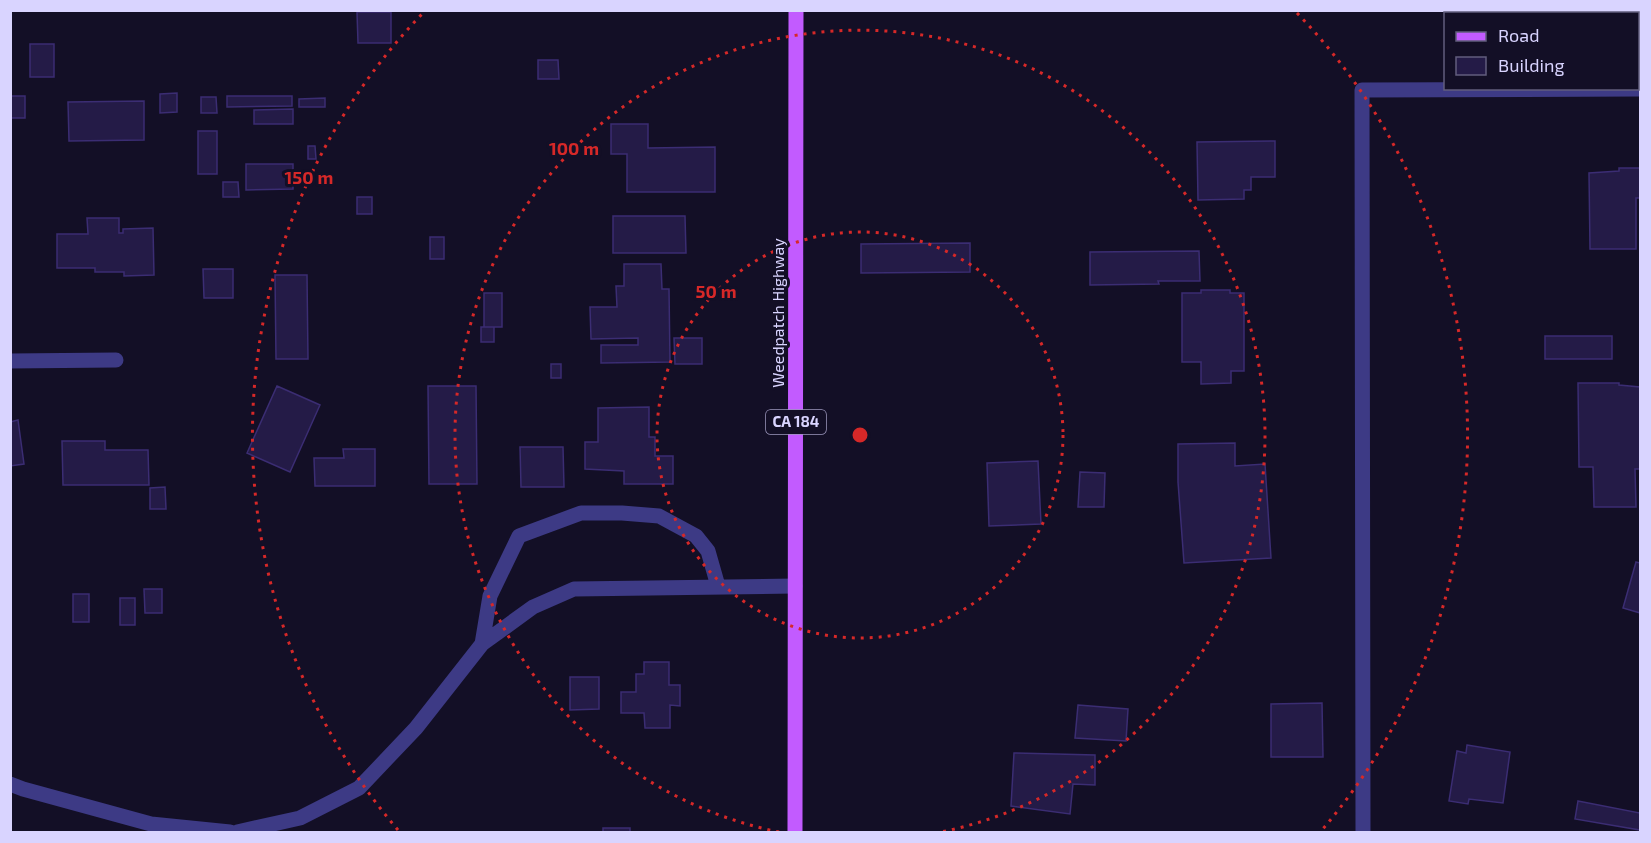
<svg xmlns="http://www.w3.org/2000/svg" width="1651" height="843" viewBox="0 0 1651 843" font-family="'Exo 2',sans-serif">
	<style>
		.building { fill: #241b47; stroke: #3b2d73; stroke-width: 1.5 }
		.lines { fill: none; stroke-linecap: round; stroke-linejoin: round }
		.minor { stroke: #3d3a85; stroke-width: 15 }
		.major { stroke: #c25bff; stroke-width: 15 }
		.ring { fill: none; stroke: #d62828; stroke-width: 3; stroke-dasharray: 3 6 }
		.labels { text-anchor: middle; stroke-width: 6; stroke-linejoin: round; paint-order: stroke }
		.shield { fill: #130f26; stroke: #9e99be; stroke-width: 1.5 }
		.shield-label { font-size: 15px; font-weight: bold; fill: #d9d4ff }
		.street-label { font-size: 16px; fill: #d9d4ff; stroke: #130f26 }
		.centre { fill: #d62828; stroke: #130f26; stroke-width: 3 }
		.ring-label { font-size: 18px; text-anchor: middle; font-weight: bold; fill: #d62828; stroke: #130f26; stroke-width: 6; stroke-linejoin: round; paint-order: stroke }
	</style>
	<rect width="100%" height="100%" fill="#130f26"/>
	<path class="building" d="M 357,12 L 391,12 L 391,43 L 358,43 Z
		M 30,44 L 54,44 L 54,77 L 30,77 Z
		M 538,60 L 558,60 L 559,79 L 538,79 Z
		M 177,93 L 177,112 L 160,113 L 160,94 Z
		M 10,96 L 25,96 L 25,118 L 10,118 Z
		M 227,96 L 292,96 L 292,106 L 227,107 Z
		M 201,97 L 216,97 L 217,113 L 201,113 Z
		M 325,98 L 325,107 L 299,107 L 299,99 Z
		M 144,101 L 144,140 L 69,141 L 68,102 Z
		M 293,109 L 293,124 L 254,124 L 254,110 Z
		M 611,124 L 648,124 L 648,148 L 715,147 L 715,192 L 627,192 L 627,154 L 611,154 Z
		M 198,131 L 217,131 L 217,174 L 198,174 Z
		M 1275,141 L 1275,177 L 1251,177 L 1251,190 L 1244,190 L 1244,199 L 1198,200 L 1197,142 Z
		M 308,146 L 315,146 L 316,159 L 308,159 Z
		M 246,164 L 293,164 L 293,189 L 246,190 Z
		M 1619,168 L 1640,168 L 1640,198 L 1636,198 L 1636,249 L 1590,249 L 1589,173 L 1619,171 Z
		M 223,182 L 238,182 L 239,197 L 223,197 Z
		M 357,197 L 372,197 L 372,214 L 357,214 Z
		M 613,216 L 685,216 L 686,253 L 613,253 Z
		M 87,218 L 119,218 L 119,233 L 123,233 L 123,229 L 153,228 L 154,275 L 124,276 L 124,272 L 95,272 L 95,268 L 57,268 L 57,234 L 88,234 Z
		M 430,237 L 444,237 L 444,259 L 430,259 Z
		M 970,243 L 970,272 L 861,273 L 861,244 Z
		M 1199,251 L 1200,281 L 1158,281 L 1159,284 L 1090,285 L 1090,252 Z
		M 624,264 L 661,264 L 662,289 L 669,289 L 670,362 L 601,363 L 601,345 L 638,345 L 638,338 L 591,339 L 590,307 L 617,307 L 616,286 L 624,286 Z
		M 203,269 L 233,269 L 233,298 L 204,298 Z
		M 275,275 L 307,275 L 308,359 L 276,359 Z
		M 1201,290 L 1230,290 L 1230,293 L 1244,293 L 1244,371 L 1231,371 L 1231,383 L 1201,384 L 1201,362 L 1182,362 L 1182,293 L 1201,293 Z
		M 484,293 L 502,293 L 502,327 L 484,327 Z
		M 481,327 L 494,327 L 494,342 L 481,342 Z
		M 1545,336 L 1612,336 L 1612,359 L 1545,359 Z
		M 674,338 L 702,338 L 702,364 L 675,364 Z
		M 551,364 L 561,364 L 561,378 L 551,378 Z
		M 1578,383 L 1619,383 L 1619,385 L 1640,387 L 1640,469 L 1635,469 L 1636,507 L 1594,507 L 1593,467 L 1579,467 Z
		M 277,386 L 320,405 L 290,472 L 247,453 Z
		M 428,386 L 476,386 L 477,484 L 429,484 Z
		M 649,407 L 649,437 L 655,437 L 655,456 L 673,456 L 673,484 L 624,484 L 624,471 L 585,469 L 585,442 L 598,442 L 598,408 Z
		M 18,420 L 24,464 L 10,466 L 10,422 Z
		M 62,441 L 105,441 L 105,450 L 148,450 L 149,485 L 63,485 Z
		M 1235,443 L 1235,466 L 1265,464 L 1271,558 L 1184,563 L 1178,482 L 1178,444 Z
		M 520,447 L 563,447 L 564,487 L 521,487 Z
		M 343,449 L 375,449 L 375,486 L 315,486 L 314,458 L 344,458 Z
		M 1038,461 L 1041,524 L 989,526 L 987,463 Z
		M 1080,472 L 1105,473 L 1104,507 L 1078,507 Z
		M 165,487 L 166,509 L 150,509 L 150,488 Z
		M 1636,562 L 1640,563 L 1640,613 L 1623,608 Z
		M 144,589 L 162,589 L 162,613 L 145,613 Z
		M 73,594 L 89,594 L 89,622 L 73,622 Z
		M 120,598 L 135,598 L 135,625 L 120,625 Z
		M 644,662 L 669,662 L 669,685 L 680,685 L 680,706 L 670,705 L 670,728 L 645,728 L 644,713 L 621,713 L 621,692 L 636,692 L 636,674 L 644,674 Z
		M 570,677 L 599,677 L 599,709 L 570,710 Z
		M 1322,703 L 1323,757 L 1271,757 L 1271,704 Z
		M 1078,705 L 1128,709 L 1126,741 L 1075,738 Z
		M 1467,745 L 1510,752 L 1503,803 L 1469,799 L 1468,804 L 1449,801 L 1457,751 L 1466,753 Z
		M 1014,753 L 1095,755 L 1095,785 L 1073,784 L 1070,814 L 1011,806 Z
		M 1578,801 L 1640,813 L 1640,830 L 1575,819 Z
		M 603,828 L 630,828 L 630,832 L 603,832 Z"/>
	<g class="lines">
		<path class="minor" d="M 10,361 L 116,360
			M 482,644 L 490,596 L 519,536 L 581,513 L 622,513 L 659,516 L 696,536 L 708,551 L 718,586
			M 10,784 L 23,789 L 151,824 L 230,832
			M 237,832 L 300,818 L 359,788 L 416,728 L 482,644 L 533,607 L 574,589 L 795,586
			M 1363,832 L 1362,90 L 1640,89"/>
		<path class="major" d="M 795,832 L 796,10"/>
	</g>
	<g class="ring">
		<circle cx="860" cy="435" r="203"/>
		<path d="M779 832A405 405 0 1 1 941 832"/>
		<path d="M398 830A608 608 0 0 1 423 13M1297 13A608 608 0 0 1 1322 830"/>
	</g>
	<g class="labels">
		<rect class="shield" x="766" y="410" width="60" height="24" rx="4.5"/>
		<g class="shield-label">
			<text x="796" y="427">CA 184</text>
		</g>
		<g class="street-label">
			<text transform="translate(778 313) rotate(-90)" y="6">Weedpatch Highway</text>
		</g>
	</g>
	<circle cx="860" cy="435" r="9" class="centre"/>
	<g class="ring-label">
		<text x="574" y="155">100 m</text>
		<text x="309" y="184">150 m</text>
		<text x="716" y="298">50 m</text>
	</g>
	<rect width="1651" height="843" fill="none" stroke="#d9d4ff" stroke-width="24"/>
	<rect x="1444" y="12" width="195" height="78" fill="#130f26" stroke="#625e7d" stroke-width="1.5"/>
	<rect x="1456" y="32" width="30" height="9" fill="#c25bff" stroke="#625e7d" stroke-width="1.5"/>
	<text x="1498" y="42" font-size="18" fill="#d9d4ff">Road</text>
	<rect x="1456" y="57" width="30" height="18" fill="#241b47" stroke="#625e7d" stroke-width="1.5"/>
	<text x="1498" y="72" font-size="18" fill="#d9d4ff">Building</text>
</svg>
